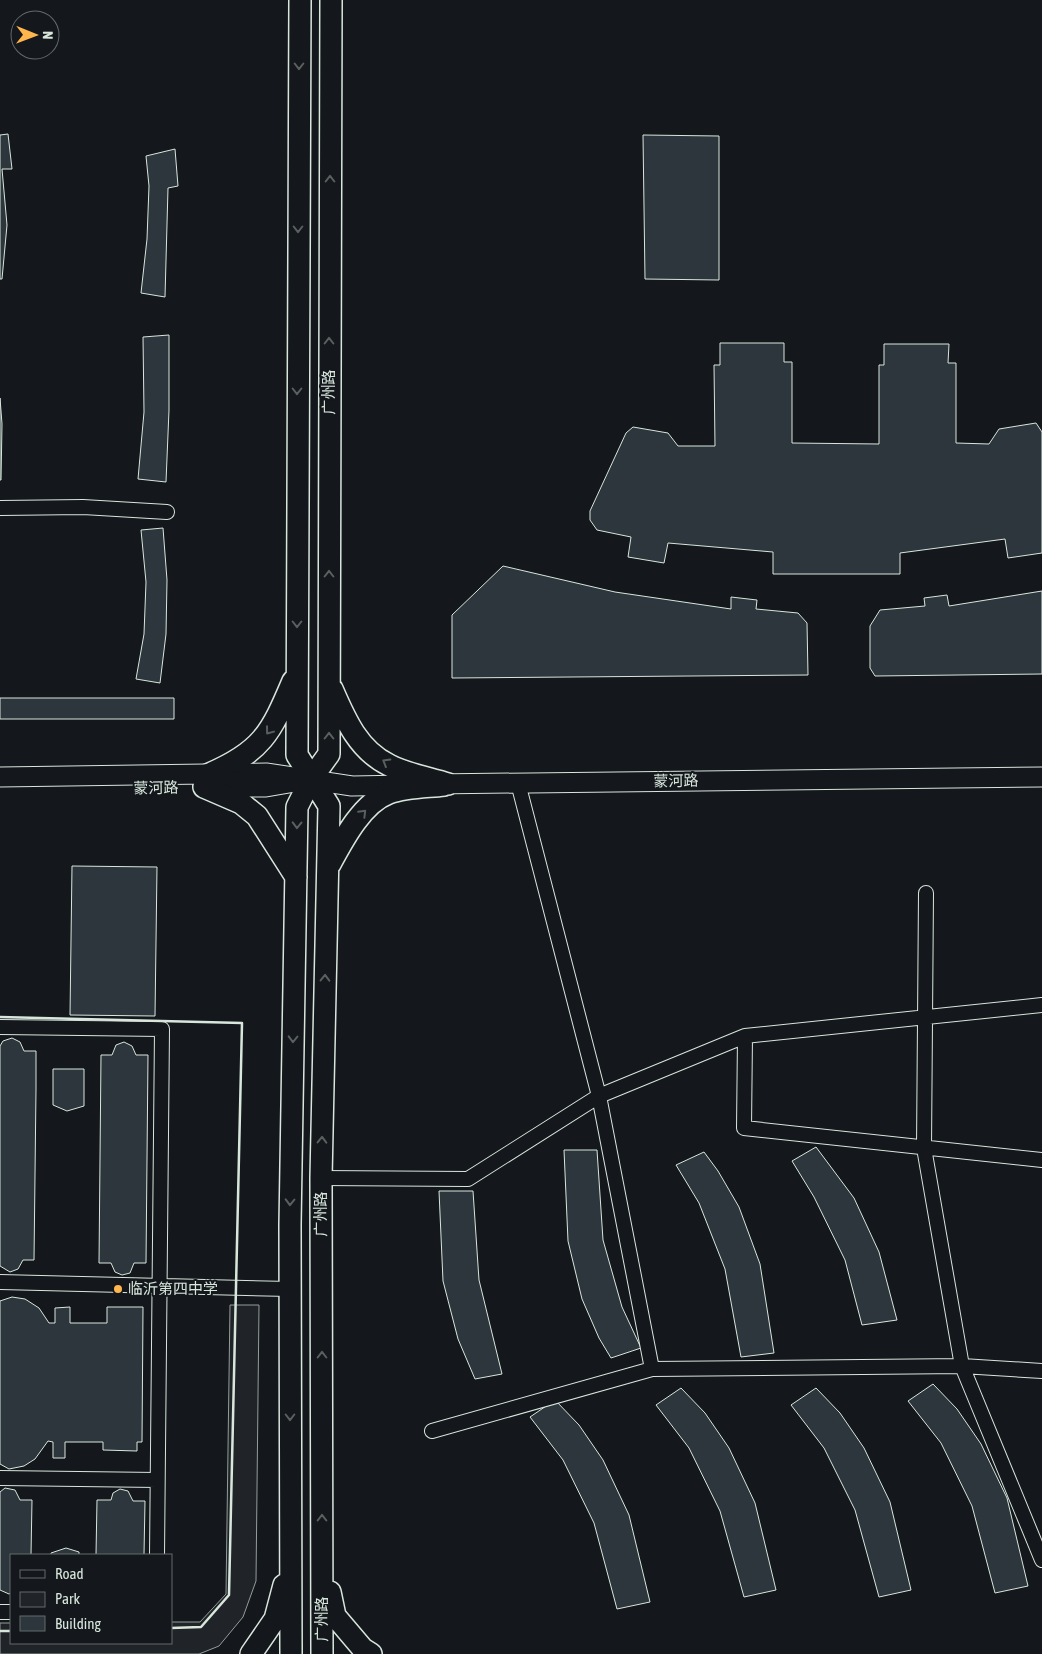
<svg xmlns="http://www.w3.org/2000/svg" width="1042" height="1654" viewBox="0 0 1042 1654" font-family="'Asap Condensed','Noto Sans SC',sans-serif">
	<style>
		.green { fill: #202428; stroke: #939e99 }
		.building { fill: #2c363c; stroke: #d8e6dc }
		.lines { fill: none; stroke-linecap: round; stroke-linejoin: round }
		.street-casing { stroke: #d8e6dc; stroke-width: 16 }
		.secondary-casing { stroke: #d8e6dc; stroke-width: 21 }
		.primary-casing { stroke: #d8e6dc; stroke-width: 24 }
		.street { stroke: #14181c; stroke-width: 14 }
		.secondary { stroke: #14181c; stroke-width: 19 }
		.primary { stroke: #14181c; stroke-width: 21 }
		.wall { stroke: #d8e6dc; stroke-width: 2.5 }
		.oneway { stroke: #59605f }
		.poi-dot { fill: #ffb74d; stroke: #14181c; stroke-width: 2 }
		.labels { text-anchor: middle; stroke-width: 4; stroke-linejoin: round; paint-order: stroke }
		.street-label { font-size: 15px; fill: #d8e6dc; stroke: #14181c }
		.poi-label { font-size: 15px; fill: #d8e6dc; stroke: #14181c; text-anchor: start }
	</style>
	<rect width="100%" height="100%" fill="#14181c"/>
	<path class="green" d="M 230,1305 L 259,1305 L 256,1581 L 243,1617 L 219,1646 L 199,1654 L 0,1654 L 0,1623 L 11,1623 L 11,1643 L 171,1643 L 171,1622 L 200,1622 L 226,1594 Z"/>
	<path class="building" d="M 8,134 L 12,169 L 2,169 L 7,225 L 2,279 L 0,279 L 0,135 Z
		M 643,135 L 719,136 L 719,280 L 645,279 Z
		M 175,149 L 178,186 L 168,188 L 165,297 L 141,293 L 147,239 L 149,186 L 146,156 Z
		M 169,335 L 169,410 L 166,482 L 138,479 L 144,412 L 143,337 Z
		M 720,343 L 784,343 L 784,362 L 792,362 L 792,443 L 879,444 L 879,365 L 884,365 L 884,344 L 949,344 L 948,363 L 956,363 L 956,443 L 989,444 L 999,429 L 1036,423 L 1042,432 L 1042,553 L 1008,558 L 1005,539 L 900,553 L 900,574 L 773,574 L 773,552 L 668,543 L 664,563 L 628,557 L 631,537 L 597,530 L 590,520 L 590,511 L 626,433 L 633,427 L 668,433 L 678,446 L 715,446 L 714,365 L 720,365 Z
		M 0,398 L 2,424 L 1,480 L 0,480 Z
		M 163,528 L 167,580 L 166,634 L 160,683 L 136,679 L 144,634 L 146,582 L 141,530 Z
		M 503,566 L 615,592 L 731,609 L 731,597 L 757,600 L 756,609 L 798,613 L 807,623 L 808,675 L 452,678 L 452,615 Z
		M 1042,591 L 1042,674 L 875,676 L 870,668 L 870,626 L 880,610 L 925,606 L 924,598 L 947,595 L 949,606 Z
		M 0,698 L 174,698 L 174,719 L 0,719 Z
		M 72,866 L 157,867 L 155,1016 L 70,1015 Z
		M 12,1038 L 20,1042 L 24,1051 L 36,1051 L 36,1089 L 34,1260 L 23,1260 L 18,1269 L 10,1272 L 0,1266 L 0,1046 L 3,1041 Z
		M 124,1042 L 132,1046 L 136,1055 L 148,1055 L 146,1263 L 134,1263 L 130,1273 L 122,1275 L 115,1272 L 111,1263 L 99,1263 L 101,1055 L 112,1055 L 116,1045 Z
		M 53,1069 L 84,1069 L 84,1106 L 67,1111 L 53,1105 Z
		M 816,1147 L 854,1198 L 879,1252 L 897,1320 L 862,1325 L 845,1260 L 814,1197 L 792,1161 Z
		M 564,1150 L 597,1150 L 603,1240 L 622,1307 L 641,1348 L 611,1358 L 599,1338 L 582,1299 L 568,1241 Z
		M 704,1152 L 718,1171 L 739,1207 L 760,1264 L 774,1353 L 741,1357 L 725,1269 L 699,1203 L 676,1165 Z
		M 439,1191 L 473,1191 L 479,1280 L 502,1374 L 475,1379 L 458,1339 L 443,1281 Z
		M 12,1297 L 25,1299 L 39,1308 L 49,1323 L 55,1323 L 55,1308 L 70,1307 L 70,1323 L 107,1323 L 107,1307 L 143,1307 L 142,1442 L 137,1442 L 137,1451 L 103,1450 L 103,1442 L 65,1442 L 65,1458 L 53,1458 L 53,1442 L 48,1441 L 35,1459 L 24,1466 L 9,1469 L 0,1464 L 0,1301 Z
		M 933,1384 L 957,1409 L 981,1444 L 1007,1498 L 1028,1586 L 995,1593 L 972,1506 L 941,1443 L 908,1401 Z
		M 681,1388 L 705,1413 L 729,1448 L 755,1503 L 776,1590 L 744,1597 L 720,1511 L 689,1448 L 656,1405 Z
		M 816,1388 L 840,1413 L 864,1448 L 890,1502 L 911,1590 L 879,1597 L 855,1510 L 824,1448 L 791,1405 Z
		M 555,1400 L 579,1425 L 603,1460 L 629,1515 L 650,1602 L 617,1609 L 594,1523 L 563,1460 L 530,1417 Z
		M 5,1488 L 15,1490 L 20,1500 L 32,1500 L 31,1555 L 11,1555 L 11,1593 L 9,1594 L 0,1590 L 0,1492 Z
		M 120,1489 L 128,1491 L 133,1501 L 145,1501 L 144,1555 L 96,1555 L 97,1500 L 111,1500 L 113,1493 Z
		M 66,1548 L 79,1552 L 79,1555 L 51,1555 L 51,1553 Z"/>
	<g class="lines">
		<defs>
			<path id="street" d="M 0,508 L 83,507 L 167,512
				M 518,783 L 599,1096 L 652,1369
				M 926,893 L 924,1148 L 962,1366 L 1042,1560
				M 0,1027 L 162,1029 L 157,1555
				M 745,1036 L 744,1128 L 1042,1160
				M 321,1178 L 468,1179 L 599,1096 L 745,1036 L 1042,1005
				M 0,1282 L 290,1289
				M 432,1431 L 652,1369 L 962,1366 L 1042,1371
				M 0,1478 L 157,1480
				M 0,1612 L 11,1612"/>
			<path id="secondary" d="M 0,777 L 266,773 L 352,786 L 406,785
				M 433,784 L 1042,777
				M 208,787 L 266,787 L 295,782"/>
			<path id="primary" d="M 300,0 L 297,755 L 329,806 L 321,1178 L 322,1654
				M 332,689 C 345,719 358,750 389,765 C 406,774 429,778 448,784
				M 207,775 C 262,752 271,733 293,681
				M 204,787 L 241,803 L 257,816 L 296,877
				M 330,864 C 343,840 362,803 389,793 C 405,787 427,787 444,785
				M 330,1592 L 335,1616 L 363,1649 L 371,1654
				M 251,1654 L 275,1619 L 284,1585
				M 291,1654 L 290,1225 L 297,807 L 311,779 L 329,754 L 331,0"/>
		</defs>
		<use href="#street" class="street-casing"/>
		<use href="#secondary" class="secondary-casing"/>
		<use href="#primary" class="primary-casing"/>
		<use href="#street" class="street"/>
		<use href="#secondary" class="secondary"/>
		<use href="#primary" class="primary"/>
		<path class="wall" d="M 0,1017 L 242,1023 L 229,1595 L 201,1627 L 171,1628
			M 0,1631 L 11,1631"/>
	</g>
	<defs><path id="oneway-chevron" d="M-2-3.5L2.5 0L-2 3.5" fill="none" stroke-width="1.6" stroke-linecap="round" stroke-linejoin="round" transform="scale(1.25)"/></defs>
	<g class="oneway">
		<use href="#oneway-chevron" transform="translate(299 66) rotate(90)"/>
		<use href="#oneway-chevron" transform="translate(330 179) rotate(-90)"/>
		<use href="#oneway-chevron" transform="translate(298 229) rotate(90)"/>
		<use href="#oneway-chevron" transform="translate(329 341) rotate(-90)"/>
		<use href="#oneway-chevron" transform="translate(297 391) rotate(90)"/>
		<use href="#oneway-chevron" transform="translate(329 574) rotate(-90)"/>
		<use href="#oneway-chevron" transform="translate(297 624) rotate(90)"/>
		<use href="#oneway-chevron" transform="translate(269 731) rotate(127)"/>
		<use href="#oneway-chevron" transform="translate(329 736) rotate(-90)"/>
		<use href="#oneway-chevron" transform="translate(386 762) rotate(-149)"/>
		<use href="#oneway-chevron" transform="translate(363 813) rotate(-45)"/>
		<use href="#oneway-chevron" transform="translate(297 825) rotate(91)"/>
		<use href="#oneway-chevron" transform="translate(325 978) rotate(-89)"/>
		<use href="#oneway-chevron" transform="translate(293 1039) rotate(91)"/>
		<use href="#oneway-chevron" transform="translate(322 1140) rotate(-89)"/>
		<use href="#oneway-chevron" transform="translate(290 1202) rotate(91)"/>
		<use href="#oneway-chevron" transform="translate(322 1355) rotate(-90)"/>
		<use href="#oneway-chevron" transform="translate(290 1417) rotate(90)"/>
		<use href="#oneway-chevron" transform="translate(322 1518) rotate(-90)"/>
	</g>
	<circle class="poi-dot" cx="118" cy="1289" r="5"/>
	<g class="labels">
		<g class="street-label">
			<text transform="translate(329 392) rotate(-90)" y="5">广州路</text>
			<text transform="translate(676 781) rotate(-1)" y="5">蒙河路</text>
			<text transform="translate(156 788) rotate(-1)" y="5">蒙河路</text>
			<text transform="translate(321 1214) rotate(-90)" y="5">广州路</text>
			<text transform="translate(322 1619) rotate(-90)" y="5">广州路</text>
		</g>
		<g class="poi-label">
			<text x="128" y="1294">临沂第四中学</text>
		</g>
	</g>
	<rect x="10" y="1554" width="162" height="90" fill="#14181c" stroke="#626a69"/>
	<rect x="20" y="1570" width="25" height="8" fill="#14181c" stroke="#626a69"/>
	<text x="55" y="1579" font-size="15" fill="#d8e6dc">Road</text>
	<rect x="20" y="1592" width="25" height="15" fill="#202428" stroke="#626a69"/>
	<text x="55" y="1604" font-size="15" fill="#d8e6dc">Park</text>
	<rect x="20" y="1616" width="25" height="15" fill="#2c363c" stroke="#626a69"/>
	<text x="55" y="1629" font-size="15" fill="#d8e6dc">Building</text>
	<g transform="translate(35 35) rotate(91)"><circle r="24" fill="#14181c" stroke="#626a69"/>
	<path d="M0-4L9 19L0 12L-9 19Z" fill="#ffb74d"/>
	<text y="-8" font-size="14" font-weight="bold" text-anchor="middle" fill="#d8e6dc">N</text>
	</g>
</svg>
